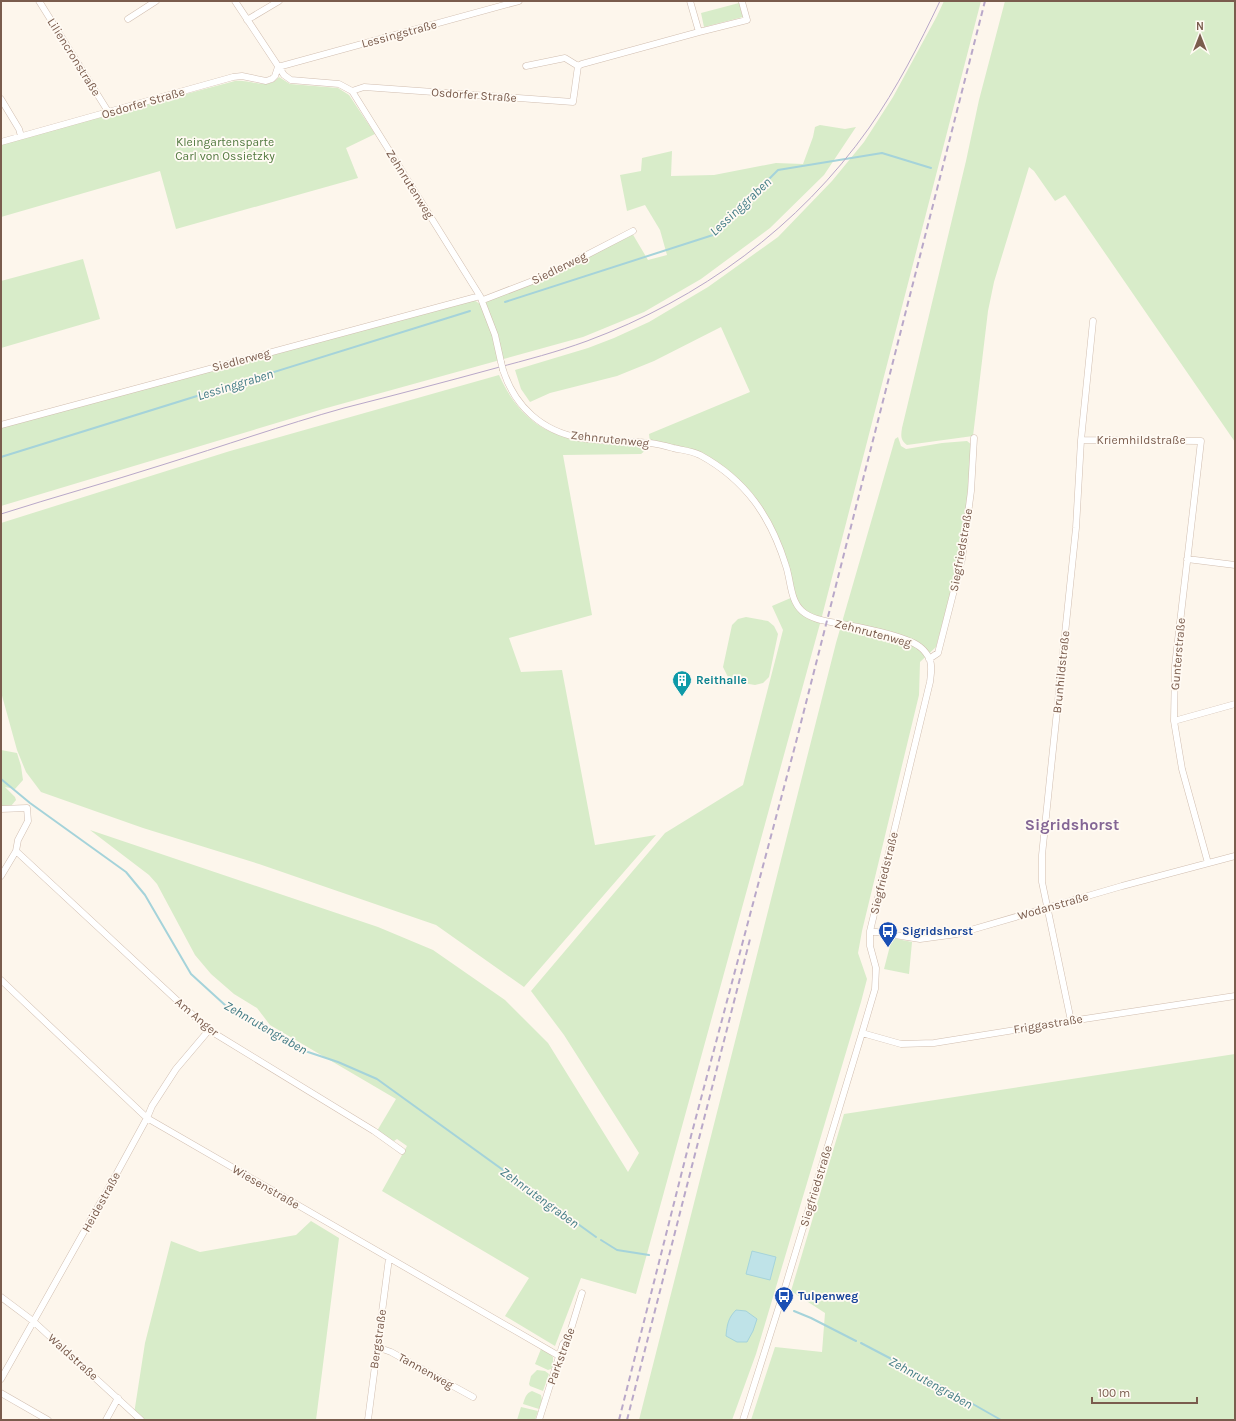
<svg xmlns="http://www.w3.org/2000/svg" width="1236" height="1421" viewBox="0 0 1236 1421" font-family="Karla,sans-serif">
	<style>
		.green { fill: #d8ecc9 }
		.water { fill: #bfe3e8; stroke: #a5d3da }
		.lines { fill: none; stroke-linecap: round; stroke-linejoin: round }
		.stream { stroke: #a5d3da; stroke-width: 2 }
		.minor-casing { stroke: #d1beb0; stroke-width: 7 }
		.minor { stroke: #fff; stroke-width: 6 }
		.tram { stroke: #b9a8c9; stroke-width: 1 }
		.rail { stroke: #b9a8c9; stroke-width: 2; stroke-dasharray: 6 4; stroke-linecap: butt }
		.minor-bridge-casing { stroke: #d1beb0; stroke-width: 7; stroke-linecap: butt }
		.minor-bridge { stroke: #fff; stroke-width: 6 }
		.labels { text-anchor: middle; stroke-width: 3.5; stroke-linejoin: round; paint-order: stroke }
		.street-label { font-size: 12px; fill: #7a5c4d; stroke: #fffaf3 }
		.park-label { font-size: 12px; fill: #537a41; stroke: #fffaf3 }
		.culture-label { font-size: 12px; font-weight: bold; fill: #0d838f; stroke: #fffaf3; text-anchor: start }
		.transit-label { font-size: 12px; font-weight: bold; fill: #164399; stroke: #fffaf3; text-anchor: start }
		.water-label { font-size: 13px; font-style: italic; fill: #437c86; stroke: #fffaf3 }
		.district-label { font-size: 16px; font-weight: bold; fill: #846695; stroke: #fffaf3 }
	</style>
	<rect width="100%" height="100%" fill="#fdf6ec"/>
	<path class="green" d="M 944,1 L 981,1 L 821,620 L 636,1294 L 581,1278 L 555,1346 L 505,1316 L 529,1278 L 382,1191 L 407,1146 L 397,1139 L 394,1141 L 377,1131 L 396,1099 L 270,1025 L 257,1008 L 234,994 L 211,974 L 195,955 L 157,884 L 149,875 L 90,830 L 378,927 L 433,950 L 505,1000 L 548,1043 L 628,1172 L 639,1153 L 564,1035 L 531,991 L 665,833 L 743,785 L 783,630 L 772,606 L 793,597 L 787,567 L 755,500 L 729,474 L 698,454 L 650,443 L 649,434 L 750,392 L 721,327 L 654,361 L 617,376 L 550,393 L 530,402 L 521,389 L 515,370 L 588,348 L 614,338 L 649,322 L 708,287 L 778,237 L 832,181 L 864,142 L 893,97 L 937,16 Z
		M 1005,1 L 1235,1 L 1235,442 L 1065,195 L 1055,201 L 1034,171 L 1029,167 L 994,282 L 988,311 L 973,436 L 907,445 C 900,440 901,435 902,428 L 966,161 L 979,100 Z
		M 739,3 L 743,17 L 704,27 L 701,13 Z
		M 279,77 L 290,84 L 338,88 L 349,95 L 375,134 L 346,148 L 358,178 L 176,229 L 160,171 L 1,217 L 1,143 L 235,81 C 249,79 269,91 279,77 Z
		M 820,125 L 845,129 L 856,127 L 824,175 L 770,228 L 701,279 L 644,312 L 583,337 L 323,409 L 1,506 L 1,428 L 474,300 L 480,304 L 550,277 L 632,233 L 648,260 L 667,255 L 660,230 L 645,205 L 627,211 L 620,175 L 641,171 L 642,158 L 672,151 L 671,176 L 714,175 L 776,163 L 803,164 L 813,137 L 815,127 Z
		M 83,259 L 100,319 L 1,348 L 1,281 Z
		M 499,375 C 529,441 574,442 638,446 L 647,449 L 641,454 L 563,455 L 592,615 L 509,638 L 521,672 L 562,670 L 595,845 L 656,835 L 524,987 L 436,925 L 259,864 L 143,828 L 41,792 L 26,772 L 17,750 L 1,692 L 1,523 L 230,451 Z
		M 898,437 L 901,446 L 906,449 L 942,443 L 967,441 L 972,445 L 968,489 L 960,559 L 936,647 L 920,662 L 919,695 L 862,931 L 858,953 L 867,979 L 861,1002 L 756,1354 L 732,1420 L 639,1420 L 836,643 L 895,439 Z
		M 746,617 L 768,621 L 774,626 L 778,634 L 769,677 L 763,683 L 755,685 L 743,683 L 728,677 L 723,667 L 732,625 L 738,619 Z
		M 1,750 L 17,753 L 21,766 L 23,780 L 15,789 L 5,787 L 15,797 L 16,800 L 11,806 L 1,806 Z
		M 892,938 L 912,942 L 909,974 L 884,969 Z
		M 1235,1054 L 1235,1420 L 751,1420 L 775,1347 L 822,1352 L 825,1313 L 791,1291 L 844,1114 Z
		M 311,1221 L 339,1238 L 316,1420 L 141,1420 L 134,1414 L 145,1343 L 171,1241 L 200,1252 L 296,1235 Z
		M 541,1349 L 547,1352 L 553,1357 L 553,1367 L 551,1369 L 548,1370 L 535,1364 Z
		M 537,1370 L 545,1371 L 549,1374 L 543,1391 L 530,1386 L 529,1384 L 531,1376 Z
		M 532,1391 L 541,1395 L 542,1400 L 539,1409 L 523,1404 C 525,1398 526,1393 532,1391 Z
		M 521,1407 L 538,1411 L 535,1420 L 517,1420 Z"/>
	<path class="water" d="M 752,1251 L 776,1257 L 770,1280 L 746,1274 Z
		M 736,1310 L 746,1311 L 757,1319 L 753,1331 L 747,1342 L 737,1342 L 726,1336 C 727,1325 728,1318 736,1310 Z"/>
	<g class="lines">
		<path class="stream" d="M 505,302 L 713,235 L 778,170 L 882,153 L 931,168
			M 1,457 L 470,311
			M 1,779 L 30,803 L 126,872 L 145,895 L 191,974 L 225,1005 L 302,1050 L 338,1062 L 377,1079 L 596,1237
			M 601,1240 L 617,1250 L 649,1255
			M 794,1311 L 811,1318 L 856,1341
			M 861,1343 L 920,1374 L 1001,1420"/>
		<defs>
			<path id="minor" d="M 39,1 L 109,113
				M 235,1 L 284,75 L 291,80 L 339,84 L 352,91 L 480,296 L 495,335 L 501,362
				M 690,1 L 699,32 L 747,20 L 742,2
				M 128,19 L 156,1
				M 247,20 L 279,1
				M 526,66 L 565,58 L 578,66
				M 278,67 L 519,1
				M 352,91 L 364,87 L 573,102 L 578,66 L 582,64 L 699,32
				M 1,99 L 19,129 L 21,136
				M 1,142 L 233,77 L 242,76 L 266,81 L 272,79 L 275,76 L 278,67
				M 483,300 L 548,275 L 633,231
				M 503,370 C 515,407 542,431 580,438 C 603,442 627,440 650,443 C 658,444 666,446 673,448 C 682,450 692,451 700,455 C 746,480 771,517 786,566 C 791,581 790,600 802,611 C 811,619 825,621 836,623 C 855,626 907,636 920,647 C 923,649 926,653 928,656 C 933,663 931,674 930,682 L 870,931 L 870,946 L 876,968 L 875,989 L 862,1033 L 783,1294 L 743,1420
				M 1,425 L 480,296
				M 1081,440 L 1201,441 L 1175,666 L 1174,721 L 1182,769 L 1208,863
				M 1187,559 L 1235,565
				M 929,659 L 938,653 L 962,559 L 971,491 L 974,438
				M 1174,721 L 1235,704
				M 1,809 L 27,808 L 28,821 L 18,840 L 16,851 L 1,876
				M 16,851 L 209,1030 L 374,1131 L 402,1151
				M 870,931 L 920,939 L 957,934 L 1122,886 L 1235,856
				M 1,980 L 147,1118 L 559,1356
				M 1071,1021 L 1042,882 L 1042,855 L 1076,528 L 1081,440 L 1093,321
				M 862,1033 L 901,1044 L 934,1043 L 1071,1021 L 1235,996
				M 1,1297 L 33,1321 L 141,1420
				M 377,1347 L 391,1352 L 473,1397
				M 1,1379 L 112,1182 L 147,1118 L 152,1106 L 176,1069 L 209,1030
				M 1,1393 L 48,1420
				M 106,1420 L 118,1398
				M 368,1420 L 389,1258
				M 539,1420 L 563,1344 L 568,1339 L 582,1293"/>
		</defs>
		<use href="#minor" class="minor-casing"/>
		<use href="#minor" class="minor"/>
		<path class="tram" d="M 1,514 C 54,497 109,482 162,465 C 223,446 283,425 344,408 C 395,395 445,382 496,368 C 526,360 557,352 587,341 C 700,299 799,227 869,128 C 897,88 919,45 940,1"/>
		<path class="rail" d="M 619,1420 L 691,1136 L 795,746 L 985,1
			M 627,1420 L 750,939"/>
		<defs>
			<path id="minor-bridge" d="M 501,362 L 503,370"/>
		</defs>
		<use href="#minor-bridge" class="minor-bridge-casing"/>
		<use href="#minor-bridge" class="minor-bridge"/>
	</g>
	<defs>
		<symbol id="building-pin" viewBox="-11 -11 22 30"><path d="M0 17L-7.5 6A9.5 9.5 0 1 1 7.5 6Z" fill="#0f9aa8" stroke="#fffaf3"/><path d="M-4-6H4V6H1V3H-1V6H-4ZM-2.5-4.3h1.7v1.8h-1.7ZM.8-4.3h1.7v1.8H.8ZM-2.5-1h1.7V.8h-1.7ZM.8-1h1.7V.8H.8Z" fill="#fff"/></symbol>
		<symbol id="bus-pin" viewBox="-11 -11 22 30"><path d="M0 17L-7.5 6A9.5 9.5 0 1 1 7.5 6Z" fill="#1a4fb4" stroke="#fffaf3"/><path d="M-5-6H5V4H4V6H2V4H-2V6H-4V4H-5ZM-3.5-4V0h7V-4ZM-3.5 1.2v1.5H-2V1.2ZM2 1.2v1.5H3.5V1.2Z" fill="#fff"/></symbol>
	</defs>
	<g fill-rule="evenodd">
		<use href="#building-pin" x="671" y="669" width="22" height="30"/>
		<use href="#bus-pin" x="877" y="920" width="22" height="30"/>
		<use href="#bus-pin" x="773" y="1285" width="22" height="30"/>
	</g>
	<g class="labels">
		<g class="street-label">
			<text transform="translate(399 34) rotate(-15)" y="4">Lessingstraße</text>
			<text transform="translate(74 57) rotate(58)" y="4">Liliencronstraße</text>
			<text transform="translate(474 95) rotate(4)" y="4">Osdorfer Straße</text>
			<text transform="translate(143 103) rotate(-16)" y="4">Osdorfer Straße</text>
			<text transform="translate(410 184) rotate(58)" y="4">Zehnrutenweg</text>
			<text transform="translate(559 268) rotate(-26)" y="4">Siedlerweg</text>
			<text transform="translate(241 360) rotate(-15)" y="4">Siedlerweg</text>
			<text transform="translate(610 439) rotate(6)" y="4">Zehnrutenweg</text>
			<text x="1141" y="444">Kriemhildstraße</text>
			<text transform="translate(961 550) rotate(-80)" y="4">Siegfriedstraße</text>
			<text transform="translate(873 633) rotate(15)" y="4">Zehnrutenweg</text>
			<text transform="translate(1178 654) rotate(-85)" y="4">Gunterstraße</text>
			<text transform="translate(1061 672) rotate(-84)" y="4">Brunhildstraße</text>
			<text transform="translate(884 873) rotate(-76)" y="4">Siegfriedstraße</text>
			<text transform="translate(1053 906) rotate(-16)" y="4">Wodanstraße</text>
			<text transform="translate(197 1017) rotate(40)" y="4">Am Anger</text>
			<text transform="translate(1048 1024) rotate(-9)" y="4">Friggastraße</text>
			<text transform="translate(816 1186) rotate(-73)" y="4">Siegfriedstraße</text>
			<text transform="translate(266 1187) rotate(30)" y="4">Wiesenstraße</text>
			<text transform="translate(101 1202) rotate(-61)" y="4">Heidestraße</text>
			<text transform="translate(378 1339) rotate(-82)" y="4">Bergstraße</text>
			<text transform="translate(561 1356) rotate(-70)" y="4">Parkstraße</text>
			<text transform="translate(73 1357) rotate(42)" y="4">Waldstraße</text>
			<text transform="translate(426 1371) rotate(29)" y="4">Tannenweg</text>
		</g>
		<g class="park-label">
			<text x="225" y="146">Kleingartensparte<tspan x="225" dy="14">Carl von Ossietzky</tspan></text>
		</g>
		<g class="culture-label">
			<text x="696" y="684">Reithalle</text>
		</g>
		<g class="transit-label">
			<text x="902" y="935">Sigridshorst</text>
			<text x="798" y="1300">Tulpenweg</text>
		</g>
		<g class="water-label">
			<text transform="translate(740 206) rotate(-43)" y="5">Lessinggraben</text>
			<text transform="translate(235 384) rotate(-17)" y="5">Lessinggraben</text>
			<text transform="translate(266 1027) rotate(30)" y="5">Zehnrutengraben</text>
			<text transform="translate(540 1197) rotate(36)" y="5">Zehnrutengraben</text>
			<text transform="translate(931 1382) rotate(29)" y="5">Zehnrutengraben</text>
		</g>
		<g class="district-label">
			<text x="1072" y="830">Sigridshorst</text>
		</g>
	</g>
	<rect width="1236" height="1421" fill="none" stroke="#7a5c4d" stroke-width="4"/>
	<g transform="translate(1200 36)" stroke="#fffaf3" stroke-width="3" paint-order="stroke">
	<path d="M0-3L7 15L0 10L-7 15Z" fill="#7a5c4d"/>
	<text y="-6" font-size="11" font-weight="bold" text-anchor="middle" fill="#7a5c4d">N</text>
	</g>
	<path d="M1092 1397v6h105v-6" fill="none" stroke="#7a5c4d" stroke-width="2"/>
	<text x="1098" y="1397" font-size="12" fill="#7a5c4d" stroke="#fffaf3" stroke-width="3" paint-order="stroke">100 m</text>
</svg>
